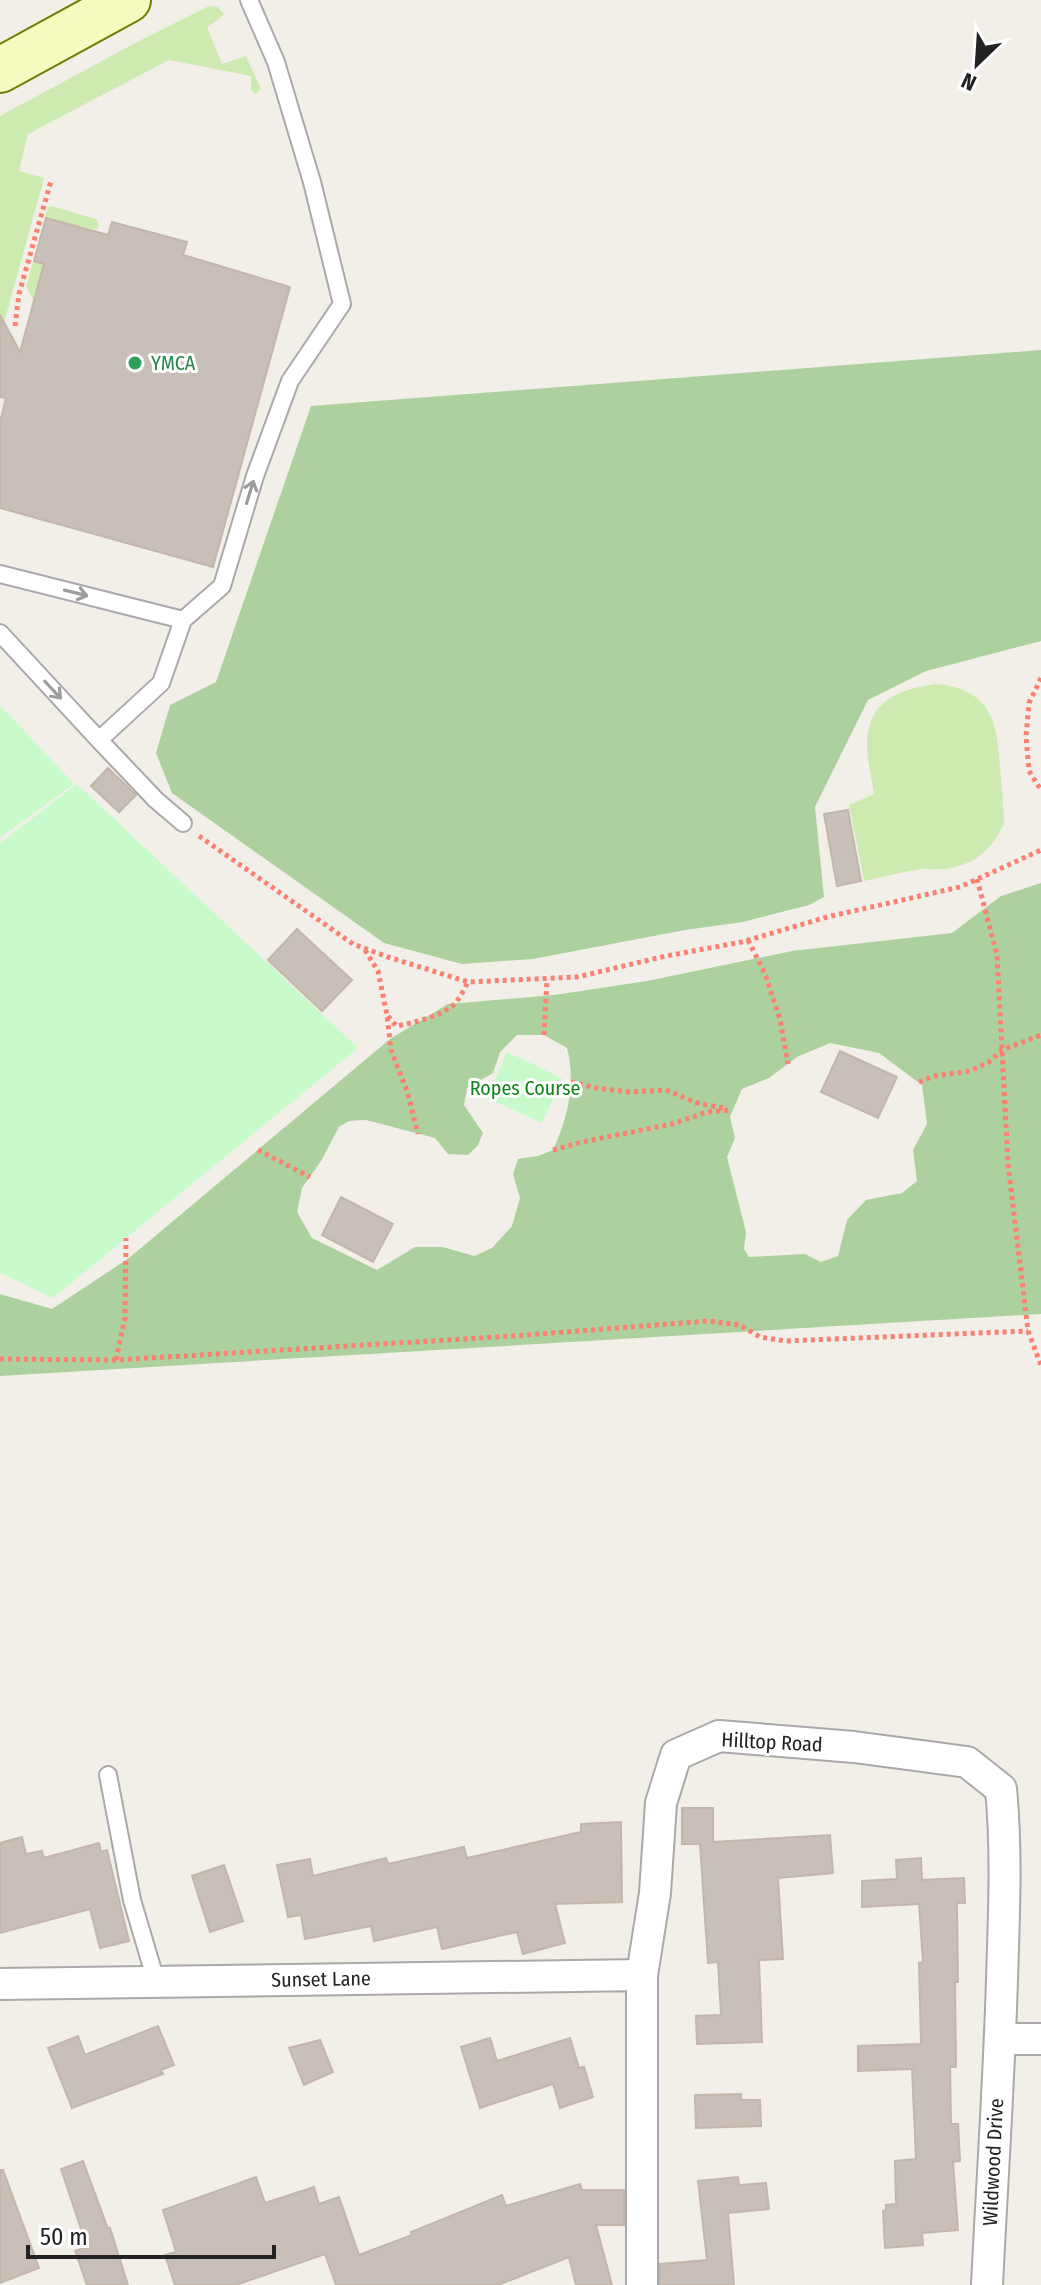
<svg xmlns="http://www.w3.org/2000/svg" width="1041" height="2285" viewBox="0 0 1041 2285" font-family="'Fira Sans Condensed',sans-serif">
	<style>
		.grass { fill: #cdebb0 }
		.forest { fill: #add19e; fill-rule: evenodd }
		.park { fill: #c8facc }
		.building { fill: #c7bfb8; stroke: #c4b6ab; stroke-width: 2 }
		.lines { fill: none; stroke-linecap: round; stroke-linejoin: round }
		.lane-casing { stroke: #a9a9a9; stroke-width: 20 }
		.street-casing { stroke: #a9a9a9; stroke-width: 34 }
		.secondary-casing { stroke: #707d05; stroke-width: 48 }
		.path { stroke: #fa8072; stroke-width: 5; stroke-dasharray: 4 4; stroke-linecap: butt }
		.lane { stroke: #fff; stroke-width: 16 }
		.street { stroke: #fff; stroke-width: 30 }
		.secondary { stroke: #f7fabf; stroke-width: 44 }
		.oneway { stroke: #9c9c9c }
		.leisure-dot { fill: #2e9e5b; stroke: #fff; stroke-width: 3 }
		.labels { text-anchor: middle; stroke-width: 6; stroke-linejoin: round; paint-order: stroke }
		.leisure-label { font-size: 20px; fill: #27864d; stroke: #fff; text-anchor: start }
		.park-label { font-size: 20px; fill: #0c8416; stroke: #fff }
		.street-label { font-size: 20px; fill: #222; stroke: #fff }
	</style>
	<rect width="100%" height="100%" fill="#f2efe9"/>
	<path class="grass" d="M 209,6 L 218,7 L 224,14 L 218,20 L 207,27 L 222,64 L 246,56 L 261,89 L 256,94 L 251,91 L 251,76 L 169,60 L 28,134 L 19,171 L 44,178 L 4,323 L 0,315 L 0,116 L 139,41 Z
		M 51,206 L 96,219 L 99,225 L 97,230 L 46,219 L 34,260 L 44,264 L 34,301 L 26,287 L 48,207 Z
		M 939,684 C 991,691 997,721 1000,766 C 1002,785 1003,804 1004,823 C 993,851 970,868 940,869 C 934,870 928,868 921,869 C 902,872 883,877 864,881 L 849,805 L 874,794 C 872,779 868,764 867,749 C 865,701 899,688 939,684 Z"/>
	<path class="forest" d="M 1041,350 L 1041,641 L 926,671 L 868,700 L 815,807 L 824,897 L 809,905 L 743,922 L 685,930 L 533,959 L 462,964 L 384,943 L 172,793 L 156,753 L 170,705 L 216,682 L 311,406 Z
		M 1041,883 L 1041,1314 L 0,1376 L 0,1294 L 52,1309 L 129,1258 L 390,1039 L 448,1004 L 554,995 L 647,981 L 792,951 L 952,933 L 1001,896 ZM 517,1035 L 544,1035 L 567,1048 C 576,1083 568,1117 553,1150 L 538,1156 L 518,1159 L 513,1174 L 520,1198 L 512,1226 L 492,1248 L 474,1256 L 443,1247 L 415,1247 L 377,1270 L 312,1238 L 297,1212 L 302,1188 L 321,1161 L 339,1127 L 349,1121 L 366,1120 L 435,1138 L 448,1154 L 468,1155 L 478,1145 L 483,1133 L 464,1105 L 467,1088 L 493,1073 L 500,1052 ZM 830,1043 L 879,1053 L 922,1085 L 927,1124 L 913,1150 L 917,1181 L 902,1193 L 866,1200 L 847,1220 L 838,1256 L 821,1262 L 805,1254 L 749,1257 L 744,1249 L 746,1232 L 727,1157 L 735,1138 L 730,1117 L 742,1089 L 769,1078 L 797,1057 Z"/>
	<path class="park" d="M 0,705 L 74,784 L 0,838 Z
		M 77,784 L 358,1048 L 53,1298 L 0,1273 L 0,843 Z
		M 507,1052 L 562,1078 L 542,1123 L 487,1098 Z"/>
	<path class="building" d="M 46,218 L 108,235 L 112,222 L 187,242 L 183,255 L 290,287 L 213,567 L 0,508 L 0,422 L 6,398 L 0,397 L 0,315 L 20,352 L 44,264 L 34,261 Z
		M 108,768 L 136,795 L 119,812 L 91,786 Z
		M 848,810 L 861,881 L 837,886 L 824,814 Z
		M 297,929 L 352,980 L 322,1011 L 268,960 Z
		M 840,1051 L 897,1077 L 878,1118 L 821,1092 Z
		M 341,1197 L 393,1224 L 373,1262 L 322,1235 Z
		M 682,1808 L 713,1808 L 713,1842 L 830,1835 L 833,1873 L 778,1878 L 783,1959 L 759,1960 L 762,2042 L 697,2044 L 696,2016 L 721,2015 L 718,1962 L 708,1963 L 700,1844 L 682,1844 Z
		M 621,1822 L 622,1902 L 555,1904 L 565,1943 L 523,1954 L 517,1932 L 442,1949 L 437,1927 L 374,1941 L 371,1926 L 305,1939 L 301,1915 L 288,1917 L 277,1865 L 310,1859 L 313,1876 L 386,1858 L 388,1864 L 464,1847 L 467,1858 L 581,1832 L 581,1824 Z
		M 22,1837 L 26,1854 L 42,1851 L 44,1858 L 99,1843 L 101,1852 L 107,1850 L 129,1941 L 100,1948 L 90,1909 L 0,1933 L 0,1843 Z
		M 921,1858 L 922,1880 L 964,1878 L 965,1903 L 957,1903 L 958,1982 L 955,1982 L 956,2067 L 950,2067 L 951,2124 L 958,2124 L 960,2161 L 953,2162 L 958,2230 L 922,2233 L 923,2245 L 885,2248 L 883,2211 L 886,2210 L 886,2205 L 896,2204 L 895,2161 L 916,2159 L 912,2069 L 858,2071 L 858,2046 L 921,2044 L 919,1963 L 923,1962 L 919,1904 L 862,1907 L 862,1881 L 897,1879 L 896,1860 Z
		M 224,1865 L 243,1921 L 210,1932 L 192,1876 Z
		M 158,2026 L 174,2065 L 161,2070 L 163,2074 L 72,2108 L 48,2048 L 78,2036 L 85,2055 Z
		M 490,2038 L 497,2061 L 570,2038 L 579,2068 L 584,2067 L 593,2097 L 560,2108 L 553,2084 L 480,2108 L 461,2047 Z
		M 320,2040 L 333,2072 L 304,2085 L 289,2048 Z
		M 741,2094 L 741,2100 L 760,2100 L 761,2126 L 696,2128 L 695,2095 Z
		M 83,2161 L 108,2229 L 110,2228 L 128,2285 L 87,2285 L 75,2251 L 87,2247 L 61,2169 Z
		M 0,2170 L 3,2170 L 39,2268 L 0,2283 Z
		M 256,2177 L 265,2203 L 314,2187 L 319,2204 L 339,2197 L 359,2255 L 412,2235 L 411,2232 L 502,2195 L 506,2206 L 580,2184 L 582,2190 L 624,2190 L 624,2225 L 596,2225 L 612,2285 L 576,2285 L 569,2257 L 498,2285 L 336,2285 L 325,2254 L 236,2285 L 175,2285 L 165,2255 L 176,2252 L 163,2210 Z
		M 738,2177 L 739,2185 L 766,2183 L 769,2209 L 728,2213 L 734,2285 L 660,2285 L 660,2264 L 707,2260 L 698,2181 Z"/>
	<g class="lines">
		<defs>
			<path id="lane" d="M 0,574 L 183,620 L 222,586 L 255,476 L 290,381 L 342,304 L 312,182 L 276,62 L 249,0
				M 0,633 L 99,740 L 161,683 L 183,620
				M 99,740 L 156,800 L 183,823
				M 108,1775 L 132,1900 L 156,1981"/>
			<path id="street" d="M 0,1984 L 642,1975
				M 1000,2039 L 1041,2039
				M 642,2285 L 642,1975 L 655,1893 L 661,1803 L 676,1755 L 719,1736 L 854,1747 L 967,1762 L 1001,1789 C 1007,1852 1004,1915 1002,1979 C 999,2081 992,2183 987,2285"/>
			<path id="secondary" d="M 0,70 L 128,0"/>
		</defs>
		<use href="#lane" class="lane-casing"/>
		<use href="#street" class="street-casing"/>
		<use href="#secondary" class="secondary-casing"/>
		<path class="path" d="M 15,326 L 19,294 L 51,181
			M 1041,678 L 1029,703 L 1026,736 L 1029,771 L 1041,790
			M 199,836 L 353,944 L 388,957 L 468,982 L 577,977 L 666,956 L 742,942 L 827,917 L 960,887 L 1041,850
			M 977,879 L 997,955 L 1008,1164 L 1028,1331 L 1041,1365
			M 748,940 L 765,974 L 780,1019 L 788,1064
			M 365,950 L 378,971 L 387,1015 L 391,1050 L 407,1091 L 418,1134
			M 388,1016 L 396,1026 C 410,1024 436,1017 448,1009 C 458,1003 463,992 468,982
			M 544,1035 L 547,979
			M 571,1082 L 596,1088 L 630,1092 L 666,1090 L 697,1103 L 723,1108
			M 919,1082 L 934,1076 L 970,1071 L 989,1062 L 1002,1050 L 1041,1035
			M 258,1150 L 310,1177
			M 553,1150 L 582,1142 L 672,1124 L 707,1112 L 732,1110
			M 0,1359 L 116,1360 L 513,1336 L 708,1321 L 740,1325 L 760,1337 L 785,1341 L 1028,1331
			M 116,1360 L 125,1318 L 126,1238"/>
		<use href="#lane" class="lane"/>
		<use href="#street" class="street"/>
		<use href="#secondary" class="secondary"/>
	</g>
	<defs><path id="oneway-shaft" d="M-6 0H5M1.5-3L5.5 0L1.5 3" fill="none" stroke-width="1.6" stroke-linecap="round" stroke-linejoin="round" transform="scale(2)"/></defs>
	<g class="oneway">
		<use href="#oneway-shaft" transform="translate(250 492) rotate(-73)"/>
		<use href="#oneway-shaft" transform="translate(76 593) rotate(14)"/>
		<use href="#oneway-shaft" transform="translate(53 690) rotate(47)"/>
	</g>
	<circle class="leisure-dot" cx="135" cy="363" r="8"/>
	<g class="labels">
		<g class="leisure-label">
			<text x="151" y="370">YMCA</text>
		</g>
		<g class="park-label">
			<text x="525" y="1095">Ropes Course</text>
		</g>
		<g class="street-label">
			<text transform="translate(772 1742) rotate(3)" y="7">Hilltop Road</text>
			<text transform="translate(321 1979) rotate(-1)" y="7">Sunset Lane</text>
			<text transform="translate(993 2162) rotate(-87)" y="7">Wildwood Drive</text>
		</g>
	</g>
	<g transform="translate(977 64) rotate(205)" stroke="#ffffff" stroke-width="6" paint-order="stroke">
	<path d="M0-6L14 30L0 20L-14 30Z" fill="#222222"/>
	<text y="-12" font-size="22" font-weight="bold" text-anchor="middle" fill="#222222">N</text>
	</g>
	<path d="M28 2245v12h246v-12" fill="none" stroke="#222222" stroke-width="4"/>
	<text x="40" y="2245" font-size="24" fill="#222222" stroke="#ffffff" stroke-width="6" paint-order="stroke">50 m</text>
</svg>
